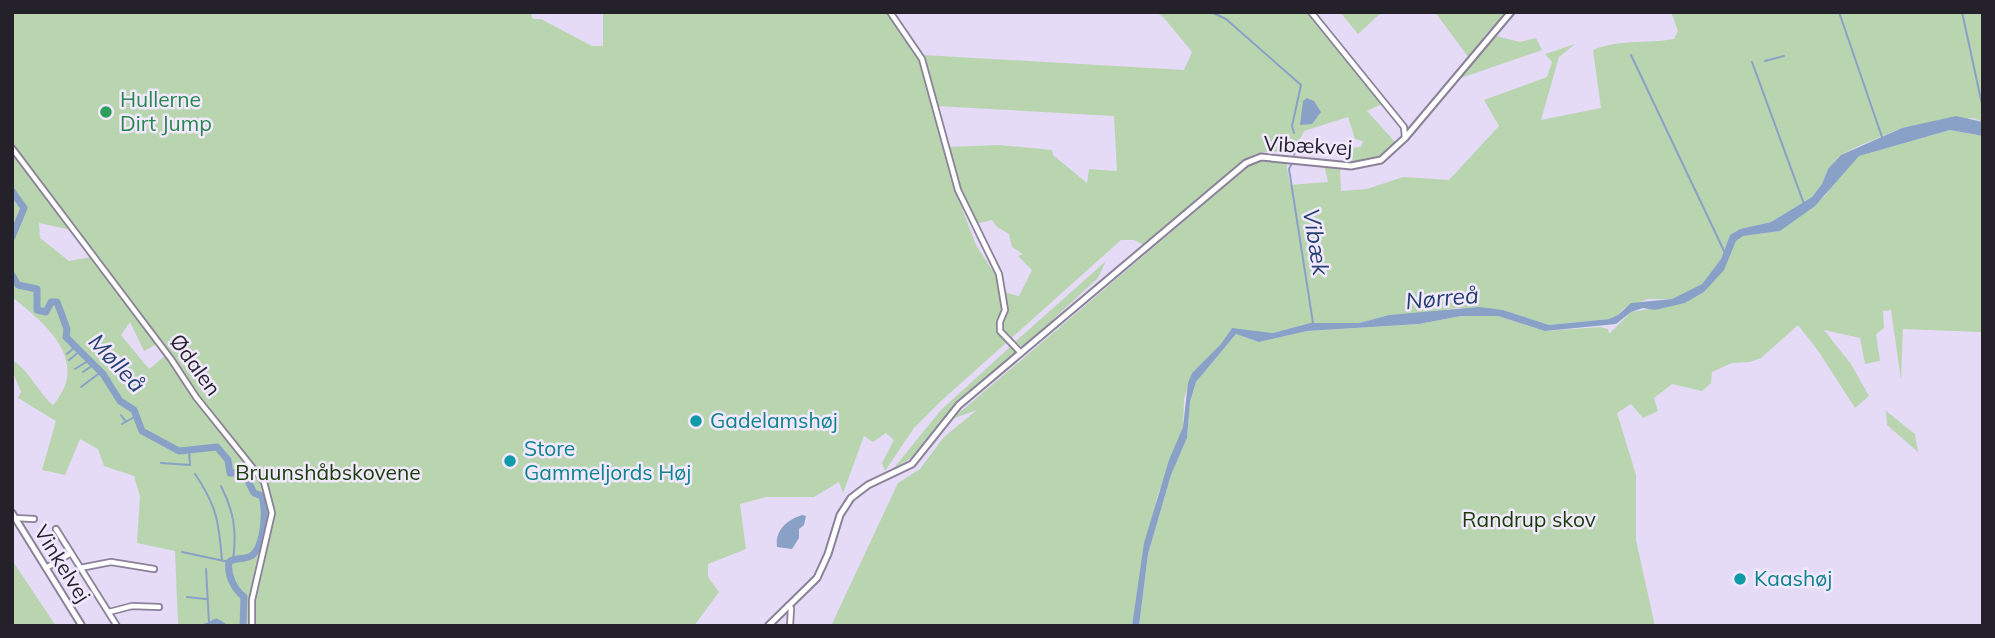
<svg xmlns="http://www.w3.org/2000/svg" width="1995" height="638" viewBox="0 0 1995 638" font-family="Mulish,sans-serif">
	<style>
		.green { fill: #b8d5af }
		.water { fill: #8aa1c7 }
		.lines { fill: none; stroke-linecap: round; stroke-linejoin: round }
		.stream { stroke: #8aa1c7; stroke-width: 2 }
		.river { stroke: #8aa1c7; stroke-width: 7 }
		.minor-casing { stroke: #8b8199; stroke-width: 8 }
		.tertiary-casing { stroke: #8b8199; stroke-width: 9 }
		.minor { stroke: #fff; stroke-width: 4.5 }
		.tertiary { stroke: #fff; stroke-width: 5 }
		.leisure-dot { fill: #2e9e5b; stroke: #f2e9ff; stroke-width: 2.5 }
		.culture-dot { fill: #0f9aa8; stroke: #f2e9ff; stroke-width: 2.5 }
		.labels { text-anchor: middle; stroke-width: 5; stroke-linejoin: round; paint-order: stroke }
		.leisure-label { font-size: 21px; fill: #27864d; stroke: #f2e9ff; text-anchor: start }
		.street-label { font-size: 21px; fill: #25212b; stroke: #f2e9ff }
		.culture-label { font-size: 21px; fill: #0d838f; stroke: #f2e9ff; text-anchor: start }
		.park-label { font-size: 21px; fill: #163c06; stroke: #f2e9ff }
		.water-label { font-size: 23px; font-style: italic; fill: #233f70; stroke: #f2e9ff }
	</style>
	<rect width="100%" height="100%" fill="#e5dbf6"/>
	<path class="green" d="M 12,12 L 530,12 L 533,19 L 541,19 L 592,46 L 603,46 L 603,12 L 887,12 L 917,55 L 956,193 L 976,245 L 1007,293 L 1019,296 L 1032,270 L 1018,256 L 1023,254 L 1012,247 L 1009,234 L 997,227 L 992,220 L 976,224 L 959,189 L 946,147 L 999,145 L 1052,150 L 1053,155 L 1087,183 L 1089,169 L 1117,171 L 1114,116 L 936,106 L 923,55 L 1184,70 L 1192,52 L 1164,18 L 1156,12 L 1309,12 L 1382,104 L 1367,111 L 1396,143 L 1375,160 L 1348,162 L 1352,148 L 1361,147 L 1363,141 L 1355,139 L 1348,117 L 1304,131 C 1292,159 1277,148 1255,154 C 1250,156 1244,160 1240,163 L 1144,245 L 1134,240 L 1121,240 L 941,401 L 914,428 L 885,471 L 882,463 L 894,440 L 886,433 L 873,442 L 864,436 L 843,493 L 839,482 L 814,497 L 766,497 L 740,504 L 746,549 L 708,564 L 708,577 L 719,592 L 694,626 L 175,626 L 178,624 L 175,551 L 137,543 L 140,496 L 134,476 L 104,466 L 98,449 L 80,439 L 65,475 L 42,470 L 56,421 L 18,398 L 21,392 L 12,370 L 12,360 C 29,370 38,392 53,405 C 91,361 46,324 12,297 L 12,152 L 71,230 L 39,223 L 40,238 L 69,261 L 91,257 L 157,344 L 144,351 L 130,322 L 121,335 L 149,369 L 165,356 L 190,391 L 171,357 L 12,144 Z
		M 1340,12 L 1380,12 L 1381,13 L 1358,34 Z
		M 1435,12 L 1507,12 L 1483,37 L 1484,41 L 1469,58 Z
		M 1671,12 L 1983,12 L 1983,122 L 1973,118 L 1902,128 L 1856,147 L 1841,155 L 1828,169 L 1822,184 L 1812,197 L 1771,222 L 1740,229 L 1730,235 L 1721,259 L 1702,284 L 1672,299 L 1648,299 L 1624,308 L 1618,315 L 1609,319 L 1549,325 L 1503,310 L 1457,308 L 1430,313 L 1389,315 L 1359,323 L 1310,323 L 1273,333 L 1231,329 L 1221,345 L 1192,373 L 1184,399 L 1183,427 L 1157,497 L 1132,626 L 831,626 L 898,483 L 920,469 L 944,437 L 977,410 L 952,419 L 1249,166 L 1258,161 L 1286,162 L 1290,185 L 1328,182 L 1324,165 L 1340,167 L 1341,191 L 1367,189 L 1403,177 L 1449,180 L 1499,126 L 1484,100 L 1547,77 L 1552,62 L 1545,54 L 1575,44 L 1559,57 L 1541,120 L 1601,108 L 1593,50 C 1619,39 1646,44 1674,39 L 1678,31 Z
		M 1496,36 L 1520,42 L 1536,38 L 1542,50 L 1458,79 Z
		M 1950,130 L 1983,136 L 1983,339 L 1981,332 L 1903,329 L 1901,380 L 1891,310 L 1883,311 L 1884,328 L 1876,334 L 1880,361 L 1865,364 L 1860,338 L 1824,330 L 1851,364 L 1869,396 L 1855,408 L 1819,352 L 1798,325 L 1761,358 L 1750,362 L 1732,363 L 1712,372 L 1711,383 L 1702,391 L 1672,384 L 1654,398 L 1658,411 L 1643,418 L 1631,404 L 1617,413 L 1636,475 L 1636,540 L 1655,626 L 1139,626 L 1148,554 L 1171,475 L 1187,438 L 1190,402 L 1196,382 L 1236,334 L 1259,342 L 1307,331 L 1419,324 L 1461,316 L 1498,316 L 1545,331 L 1600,327 L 1608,329 L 1609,334 L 1631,312 L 1685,303 L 1704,292 L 1736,241 L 1742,236 L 1780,231 L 1825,196 L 1842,171 L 1858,156 Z
		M 1106,261 L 1098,278 L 1023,347 L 1015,342 Z
		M 1010,347 L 1016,352 L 959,401 L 911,458 L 893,469 L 941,410 Z
		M 1886,411 L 1915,434 L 1918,452 L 1887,425 Z
		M 12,560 L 56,626 L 12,626 Z"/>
	<path class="water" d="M 1307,98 L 1314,101 L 1321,112 L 1312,124 L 1300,125 L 1303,101 Z
		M 1956,116 L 1983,122 L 1983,136 L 1950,130 L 1859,156 L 1815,206 L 1780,231 L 1743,236 L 1736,241 L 1724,270 L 1704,292 L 1685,303 L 1655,310 L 1643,308 L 1631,312 L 1616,324 L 1545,331 L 1498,316 L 1461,316 L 1419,324 L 1307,331 L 1259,342 L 1236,334 L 1196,382 L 1190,402 L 1187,438 L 1171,475 L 1148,554 L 1139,626 L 1132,626 L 1144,543 L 1169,460 L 1183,427 L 1188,383 L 1192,373 L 1221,344 L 1232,328 L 1273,333 L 1310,323 L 1359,323 L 1389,315 L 1479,307 L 1503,310 L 1549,325 L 1609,319 L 1618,315 L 1631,303 L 1672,299 L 1702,284 L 1721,259 L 1730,235 L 1740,229 L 1771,222 L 1812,197 L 1822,184 L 1828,169 L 1841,155 L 1902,128 Z
		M 802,515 L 806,516 L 804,525 L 799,529 L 799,538 L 792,549 L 777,547 C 775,530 787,520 802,515 Z"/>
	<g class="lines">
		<path class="stream" d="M 1211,12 L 1226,19 L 1301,85 L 1292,126 L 1294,133
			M 1839,12 L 1882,137
			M 1962,12 L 1983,109
			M 1631,55 L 1725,253
			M 1765,61 L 1784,56
			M 1752,62 L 1804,204
			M 1294,155 L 1297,141
			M 1292,163 L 1289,169 L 1313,323
			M 67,354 L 75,347
			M 69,360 L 80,351
			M 75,369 L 88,361
			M 83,372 L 93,365
			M 81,387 L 101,372
			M 121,415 L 126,422
			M 122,424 L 136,416
			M 161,463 L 190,465 L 189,451
			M 195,474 C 217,506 219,523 222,561
			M 221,486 C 234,512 237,531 233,560
			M 182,552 L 229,562
			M 206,569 L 209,622
			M 187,597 L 206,599
			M 201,626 L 212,622"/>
		<path class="river" d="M 12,191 L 24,208 L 12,237
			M 12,275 L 18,285 L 37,289 L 37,310 L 46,312 L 51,302 L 57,302 L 67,329 L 66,337 L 103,374 L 120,401 L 134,410 L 142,431 L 179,451 L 217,447 L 228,460 L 230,473 L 244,473 L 254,493 L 262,496 C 266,510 265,547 251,556 C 244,560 236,557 229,562 C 227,575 234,589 244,597 L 243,626
			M 209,626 L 216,622 L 223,626"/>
		<defs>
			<path id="minor" d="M 890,12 L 922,59 L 958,190 L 999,274 L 1005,310 L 1000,322 L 1000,331 L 1021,353
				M 1311,12 L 1404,127 L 1405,138
				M 12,148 L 171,359 L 196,397 L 264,482 L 272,513 L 252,600 L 252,626
				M 15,518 L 34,519
				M 56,529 L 117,626
				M 46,568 L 71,553
				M 80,568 L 111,562 L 154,569
				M 788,606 L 791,608 L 790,626
				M 109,612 L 132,606 L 159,607"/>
			<path id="tertiary" d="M 12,513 L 82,626
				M 768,626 L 817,578 L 828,554 L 840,515 L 851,498 L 868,485 L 912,464 L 959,405 L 1246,163 L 1261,157 L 1351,166 L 1381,160 L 1405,138 L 1511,12"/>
		</defs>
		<use href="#minor" class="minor-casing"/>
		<use href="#tertiary" class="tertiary-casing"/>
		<use href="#minor" class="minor"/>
		<use href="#tertiary" class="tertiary"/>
	</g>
	<circle class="leisure-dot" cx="106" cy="112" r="7"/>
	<g class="culture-dot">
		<circle cx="696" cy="421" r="7"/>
		<circle cx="510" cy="461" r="7"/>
		<circle cx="1740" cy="579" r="7"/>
	</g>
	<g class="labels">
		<g class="leisure-label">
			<text x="120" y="107">Hullerne<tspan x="120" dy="24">Dirt Jump</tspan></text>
		</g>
		<g class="street-label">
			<text transform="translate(1308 146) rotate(3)" y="7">Vibækvej</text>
			<text transform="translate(195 365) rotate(54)" y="7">Ødalen</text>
			<text transform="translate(62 564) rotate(58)" y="7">Vinkelvej</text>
		</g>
		<g class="culture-label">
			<text x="710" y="428">Gadelamshøj</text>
			<text x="524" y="456">Store<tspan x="524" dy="24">Gammeljords Høj</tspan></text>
			<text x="1754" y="586">Kaashøj</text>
		</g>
		<g class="park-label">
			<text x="328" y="480">Bruunshåbskovene</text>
			<text x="1529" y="527">Randrup skov</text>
		</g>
		<g class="water-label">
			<text transform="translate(1316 242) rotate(81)" y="8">Vibæk</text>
			<text transform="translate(1442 298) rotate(-5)" y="8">Nørreå</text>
			<text transform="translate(117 363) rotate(47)" y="8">Mølleå</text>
		</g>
	</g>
	<rect width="1995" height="638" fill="none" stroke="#25212b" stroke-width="28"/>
</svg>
